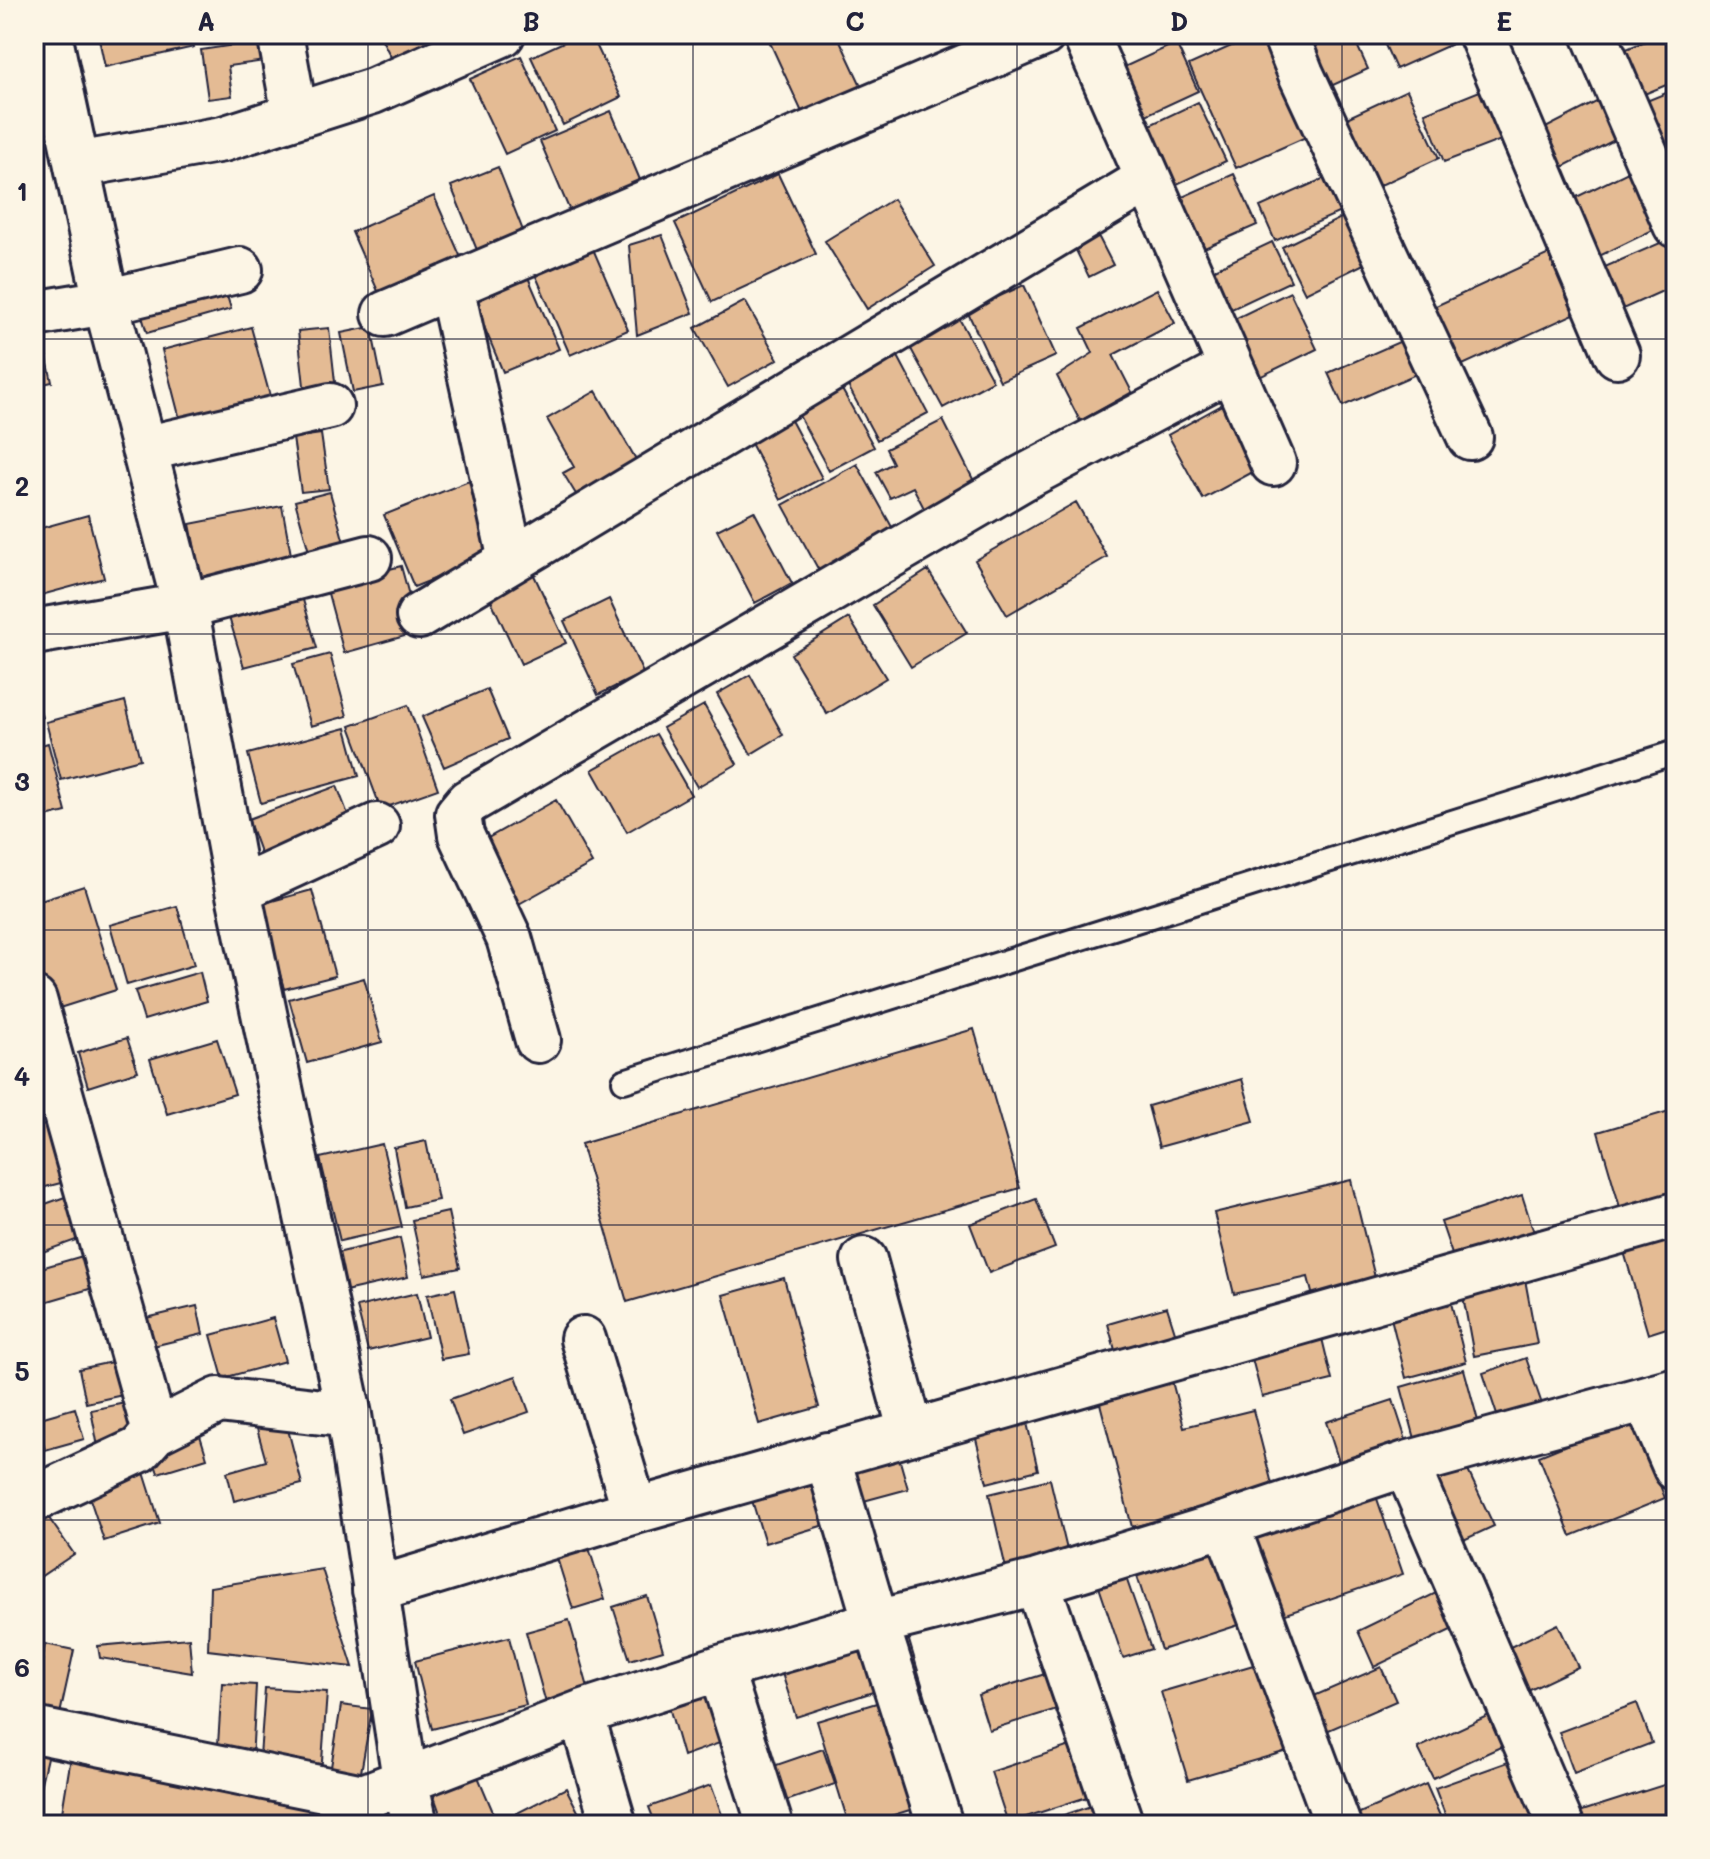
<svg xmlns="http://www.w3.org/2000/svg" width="1710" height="1859" viewBox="0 0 1710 1859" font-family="Mali,sans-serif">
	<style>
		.building { fill: #e4bb94; stroke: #22223b; stroke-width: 2 }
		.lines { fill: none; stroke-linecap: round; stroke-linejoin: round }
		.lane-casing { stroke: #22223b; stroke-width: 28 }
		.street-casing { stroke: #22223b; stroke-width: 50 }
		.lane { stroke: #fcf5e5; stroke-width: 22 }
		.street { stroke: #fcf5e5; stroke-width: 44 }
		.grid { fill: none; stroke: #22223b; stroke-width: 2; stroke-opacity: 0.55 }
		.neatline { fill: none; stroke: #22223b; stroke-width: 3 }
		.grid-label { font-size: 26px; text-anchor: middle; font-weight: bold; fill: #22223b }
	</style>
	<rect width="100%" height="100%" fill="#fcf5e5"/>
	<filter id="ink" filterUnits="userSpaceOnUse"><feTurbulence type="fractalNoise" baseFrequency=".0125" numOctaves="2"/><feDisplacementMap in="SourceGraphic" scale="16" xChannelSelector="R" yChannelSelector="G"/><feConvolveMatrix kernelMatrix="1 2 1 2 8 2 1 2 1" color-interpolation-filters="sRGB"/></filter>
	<g filter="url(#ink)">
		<path class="building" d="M 98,34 L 191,34 L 194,47 L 105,67 Z
			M 379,34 L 438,34 L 441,39 L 394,63 Z
			M 581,34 L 591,34 L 621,97 L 563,125 L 531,57 Z
			M 766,34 L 837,34 L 865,94 L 806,121 Z
			M 1258,34 L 1270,34 L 1315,133 L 1236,168 L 1189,65 Z
			M 1292,34 L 1352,34 L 1368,69 L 1320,91 Z
			M 1380,34 L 1460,34 L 1463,39 L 1396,69 Z
			M 1662,34 L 1676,34 L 1676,81 L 1642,95 L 1624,50 Z
			M 261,41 L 265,61 L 228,66 L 232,96 L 208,99 L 201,50 Z
			M 1176,43 L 1198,91 L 1131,122 L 1109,74 Z
			M 521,56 L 555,131 L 505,154 L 470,79 Z
			M 1497,84 L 1517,134 L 1444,162 L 1425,113 Z
			M 1676,89 L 1676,177 L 1644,102 Z
			M 1407,90 L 1439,158 L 1370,190 L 1338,122 Z
			M 1604,98 L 1624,135 L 1549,174 L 1530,136 Z
			M 1198,102 L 1226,161 L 1160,192 L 1133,133 Z
			M 611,111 L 646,194 L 575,223 L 540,141 Z
			M 498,167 L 527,241 L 481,260 L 451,186 Z
			M 1630,171 L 1657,228 L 1585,263 L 1558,206 Z
			M 1338,172 L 1354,206 L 1275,241 L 1260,207 Z
			M 778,174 L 816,254 L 712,302 L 675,223 Z
			M 1234,174 L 1257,225 L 1184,257 L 1162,206 Z
			M 434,196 L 466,269 L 384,305 L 352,232 Z
			M 893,199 L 935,266 L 867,309 L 825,241 Z
			M 1353,212 L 1376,258 L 1305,293 L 1282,247 Z
			M 1094,228 L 1113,265 L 1089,277 L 1071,240 Z
			M 662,235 L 693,313 L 637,335 L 629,245 Z
			M 34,240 L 48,292 L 34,296 Z
			M 1667,240 L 1676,261 L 1676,285 L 1616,312 L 1598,270 Z
			M 590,242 L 628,330 L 570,355 L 532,267 Z
			M 1272,242 L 1291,281 L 1217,316 L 1198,277 Z
			M 1562,248 L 1589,307 L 1454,369 L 1427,310 Z
			M 524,268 L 559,349 L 503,372 L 470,293 Z
			M 222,279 L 231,309 L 147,333 L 138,303 Z
			M 1024,285 L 1056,356 L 1000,381 L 967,311 Z
			M 1157,289 L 1175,323 L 1113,355 L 1132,392 L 1080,421 L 1057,376 L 1093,353 L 1081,328 Z
			M 1290,292 L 1317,349 L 1245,384 L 1218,327 Z
			M 745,301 L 778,359 L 728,387 L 695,328 Z
			M 955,311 L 993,381 L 943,408 L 905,338 Z
			M 40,326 L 52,382 L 34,386 L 34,327 Z
			M 251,327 L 273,407 L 183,431 L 162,350 Z
			M 371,327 L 383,386 L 353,392 L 341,333 Z
			M 329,328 L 337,400 L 306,404 L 298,331 Z
			M 1408,338 L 1423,371 L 1343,406 L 1328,373 Z
			M 892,345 L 928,413 L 877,440 L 840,371 Z
			M 840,386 L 874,447 L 829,471 L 796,410 Z
			M 596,391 L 637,461 L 577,496 L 563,473 L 574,467 L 547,419 Z
			M 1229,401 L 1264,466 L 1203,499 L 1168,435 Z
			M 786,411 L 822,478 L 781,500 L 745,432 Z
			M 943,420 L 978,489 L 927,514 L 913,487 L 890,498 L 876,472 L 893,463 L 886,449 Z
			M 321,434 L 329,489 L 301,492 L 293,438 Z
			M 857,464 L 897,536 L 823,578 L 783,505 Z
			M 469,481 L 499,553 L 414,587 L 384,515 Z
			M 330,492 L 348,557 L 313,566 L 295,501 Z
			M 1076,502 L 1107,557 L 1007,615 L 975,560 Z
			M 282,506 L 294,571 L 203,589 L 190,524 Z
			M 754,511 L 792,583 L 755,603 L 717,530 Z
			M 88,515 L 104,578 L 34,597 L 34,530 Z
			M 401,566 L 419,632 L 344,653 L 326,586 Z
			M 928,570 L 967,633 L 911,667 L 873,605 Z
			M 533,573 L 566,643 L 521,664 L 488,594 Z
			M 301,593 L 317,648 L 244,667 L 228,614 Z
			M 609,599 L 643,673 L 598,695 L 564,621 Z
			M 849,618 L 886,678 L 827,714 L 791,654 Z
			M 330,654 L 347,716 L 311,726 L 293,664 Z
			M 750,675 L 783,735 L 751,754 L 717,694 Z
			M 34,685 L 42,718 L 34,720 Z
			M 487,689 L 508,739 L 444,767 L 422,717 Z
			M 125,701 L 140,759 L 61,780 L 46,722 Z
			M 408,705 L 438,789 L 381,809 L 350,726 Z
			M 704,705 L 737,764 L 697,787 L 663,728 Z
			M 346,728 L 359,776 L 261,803 L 248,754 Z
			M 656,734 L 691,795 L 627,832 L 592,770 Z
			M 48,743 L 66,812 L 34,820 L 34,747 Z
			M 337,786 L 354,830 L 264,863 L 248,819 Z
			M 556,800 L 592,863 L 517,905 L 481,842 Z
			M 84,886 L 116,990 L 50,1011 L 34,958 L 34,902 Z
			M 312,890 L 335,976 L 284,989 L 261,904 Z
			M 177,906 L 194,965 L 127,985 L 110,925 Z
			M 200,972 L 207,1001 L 144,1020 L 135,991 Z
			M 364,978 L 382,1042 L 307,1063 L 289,999 Z
			M 974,1029 L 1020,1188 L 627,1302 L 581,1144 Z
			M 127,1038 L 138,1071 L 88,1087 L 78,1053 Z
			M 217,1039 L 235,1094 L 167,1114 L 150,1059 Z
			M 1242,1079 L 1254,1121 L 1159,1147 L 1148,1106 Z
			M 1676,1109 L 1676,1205 L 1624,1221 L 1598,1132 Z
			M 59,1121 L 76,1179 L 34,1190 L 34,1128 Z
			M 426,1141 L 438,1200 L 405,1207 L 394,1148 Z
			M 382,1144 L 402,1227 L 340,1241 L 320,1158 Z
			M 1351,1180 L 1379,1294 L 1316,1309 L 1308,1277 L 1234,1294 L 1214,1213 Z
			M 76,1193 L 90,1235 L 37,1254 L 34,1245 L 34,1208 Z
			M 1522,1195 L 1537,1242 L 1457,1269 L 1441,1222 Z
			M 1036,1199 L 1055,1248 L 989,1273 L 970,1224 Z
			M 448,1212 L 460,1268 L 424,1275 L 412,1220 Z
			M 1676,1222 L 1676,1325 L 1648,1334 L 1620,1238 Z
			M 400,1238 L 408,1277 L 345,1291 L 337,1253 Z
			M 93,1253 L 103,1285 L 38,1304 L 34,1292 L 34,1270 Z
			M 1524,1274 L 1537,1344 L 1474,1356 L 1461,1285 Z
			M 784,1278 L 819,1407 L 759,1424 L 723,1295 Z
			M 455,1289 L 469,1354 L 441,1359 L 427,1295 Z
			M 1448,1291 L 1466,1362 L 1406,1378 L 1388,1306 Z
			M 417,1293 L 427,1337 L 368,1351 L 357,1307 Z
			M 197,1306 L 203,1334 L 153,1346 L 146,1318 Z
			M 1167,1307 L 1180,1348 L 1119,1365 L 1108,1324 Z
			M 273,1318 L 285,1361 L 223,1378 L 211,1335 Z
			M 1320,1330 L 1332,1380 L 1262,1397 L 1249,1347 Z
			M 1526,1358 L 1543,1407 L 1499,1421 L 1483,1373 Z
			M 126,1359 L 132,1393 L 86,1403 L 79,1369 Z
			M 1168,1366 L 1184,1427 L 1253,1410 L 1274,1492 L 1132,1527 L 1095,1384 Z
			M 1464,1369 L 1481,1432 L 1418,1450 L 1401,1387 Z
			M 516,1376 L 529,1412 L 463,1435 L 450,1399 Z
			M 1393,1400 L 1408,1446 L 1341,1468 L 1326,1422 Z
			M 130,1402 L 137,1439 L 98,1447 L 91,1410 Z
			M 75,1408 L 84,1439 L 45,1450 L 37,1419 Z
			M 283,1410 L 302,1484 L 234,1501 L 227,1472 L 266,1461 L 254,1418 Z
			M 1024,1410 L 1038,1470 L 987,1483 L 972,1423 Z
			M 1633,1418 L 1665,1498 L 1571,1536 L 1539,1456 Z
			M 198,1429 L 207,1458 L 158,1473 L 148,1444 Z
			M 896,1447 L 908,1489 L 845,1506 L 834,1464 Z
			M 1462,1458 L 1494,1526 L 1455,1544 L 1423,1477 Z
			M 823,1462 L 841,1520 L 765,1543 L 747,1484 Z
			M 142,1466 L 160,1523 L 104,1541 L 85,1484 Z
			M 1050,1479 L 1068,1554 L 1006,1569 L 989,1494 Z
			M 1374,1490 L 1403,1574 L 1274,1618 L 1245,1535 Z
			M 46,1514 L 74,1554 L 34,1581 L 34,1522 Z
			M 584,1532 L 605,1599 L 573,1609 L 552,1542 Z
			M 1221,1542 L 1248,1622 L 1161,1650 L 1135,1570 Z
			M 322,1569 L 353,1667 L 208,1650 L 210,1587 Z
			M 1123,1569 L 1151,1649 L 1123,1658 L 1096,1578 Z
			M 1438,1592 L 1455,1628 L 1374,1667 L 1358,1631 Z
			M 647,1596 L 663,1650 L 630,1660 L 613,1607 Z
			M 569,1620 L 589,1691 L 546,1703 L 526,1632 Z
			M 1558,1624 L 1578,1667 L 1528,1691 L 1508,1648 Z
			M 905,1627 L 929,1708 L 912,1713 L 888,1632 Z
			M 861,1635 L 879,1690 L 796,1717 L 778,1661 Z
			M 509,1637 L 526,1705 L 432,1729 L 415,1661 Z
			M 189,1638 L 192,1673 L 100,1658 L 98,1646 Z
			M 45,1644 L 74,1650 L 60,1714 L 34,1709 Z
			M 1267,1661 L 1294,1749 L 1188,1780 L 1161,1692 Z
			M 1381,1667 L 1396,1701 L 1315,1736 L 1300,1702 Z
			M 1061,1669 L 1073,1704 L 989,1730 L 978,1695 Z
			M 713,1678 L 734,1738 L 683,1756 L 665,1693 Z
			M 222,1683 L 256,1685 L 252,1762 L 217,1760 Z
			M 265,1688 L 327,1692 L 321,1775 L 259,1770 Z
			M 883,1701 L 916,1808 L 862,1825 L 849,1825 L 817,1721 Z
			M 1637,1703 L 1652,1743 L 1574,1773 L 1559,1732 Z
			M 341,1705 L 372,1709 L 360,1778 L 330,1773 Z
			M 1502,1709 L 1516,1740 L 1433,1778 L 1418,1748 Z
			M 1676,1735 L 1676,1771 L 1666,1738 Z
			M 1082,1742 L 1099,1793 L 1008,1823 L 991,1772 Z
			M 34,1749 L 48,1753 L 34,1813 Z
			M 823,1749 L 835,1784 L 772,1806 L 759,1771 Z
			M 1525,1756 L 1547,1825 L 1449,1825 L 1435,1788 Z
			M 71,1757 L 357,1806 L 354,1825 L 60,1825 Z
			M 471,1760 L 496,1819 L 482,1825 L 444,1825 L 428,1779 Z
			M 1676,1781 L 1676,1825 L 1577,1825 L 1573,1814 Z
			M 1426,1784 L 1441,1818 L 1425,1825 L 1341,1825 L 1339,1822 Z
			M 711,1785 L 725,1823 L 719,1825 L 656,1825 L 649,1807 Z
			M 566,1788 L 585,1825 L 494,1825 Z
			M 1109,1800 L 1118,1825 L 1034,1825 Z"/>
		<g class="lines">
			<defs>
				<path id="lane" d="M 624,1081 L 1676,752"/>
				<path id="street" d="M 49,34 L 106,302 L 185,606 L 238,890 L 349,1415 L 405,1779 L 415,1825
					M 280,34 L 295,115
					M 1085,34 L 1273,463
					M 1285,34 L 1301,74 L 1470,437
					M 1481,34 L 1617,355
					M 1594,34 L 1676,225
					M 77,165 L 223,139 L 373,91 L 502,34
					M 451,286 L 511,560
					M 34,314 L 106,302 L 240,270
					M 385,314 L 1043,34
					M 144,449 L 330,406
					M 419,616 L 1148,179
					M 34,632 L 185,606 L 369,558
					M 238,890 L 377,826
					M 34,1000 L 155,1432
					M 538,1040 L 509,938 L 461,835 L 458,814 L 468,802 L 1023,478 L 1231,368
					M 864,1260 L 911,1432
					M 583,1339 L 635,1511
					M 1646,1399 L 1676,1468
					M 827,1455 L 876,1623 L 940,1825
					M 1406,1464 L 1561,1825
					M 34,1499 L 139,1450 L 155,1432 L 219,1400 L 349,1415
					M 1226,1524 L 1338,1825
					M 1037,1582 L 1121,1825
					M 375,1590 L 635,1511 L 1676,1215
					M 720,1668 L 770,1825
					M 581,1713 L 614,1825
					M 34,1730 L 363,1797
					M 360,1825 L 363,1797 L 581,1713 L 720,1668 L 876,1623 L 1037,1582 L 1226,1524 L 1406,1464 L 1676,1390"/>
			</defs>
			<use href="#lane" class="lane-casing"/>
			<use href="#street" class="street-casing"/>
			<use href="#lane" class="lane"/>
			<use href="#street" class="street"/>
		</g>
	</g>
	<path class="grid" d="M 368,34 L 368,1825M 693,34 L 693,1825M 1017,34 L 1017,1825M 1342,34 L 1342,1825M 34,339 L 1676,339M 34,634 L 1676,634M 34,930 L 1676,930M 34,1225 L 1676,1225M 34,1520 L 1676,1520"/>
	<rect width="1710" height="1859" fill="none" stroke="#fcf5e5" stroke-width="88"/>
	<rect x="44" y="44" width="1622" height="1771" class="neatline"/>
	<g class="grid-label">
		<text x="206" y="31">A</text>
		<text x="531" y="31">B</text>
		<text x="855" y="31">C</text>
		<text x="1179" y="31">D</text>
		<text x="1504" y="31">E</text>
		<text x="22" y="201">1</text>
		<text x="22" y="496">2</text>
		<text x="22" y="791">3</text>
		<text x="22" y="1086">4</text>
		<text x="22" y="1381">5</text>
		<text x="22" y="1677">6</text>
	</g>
</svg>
